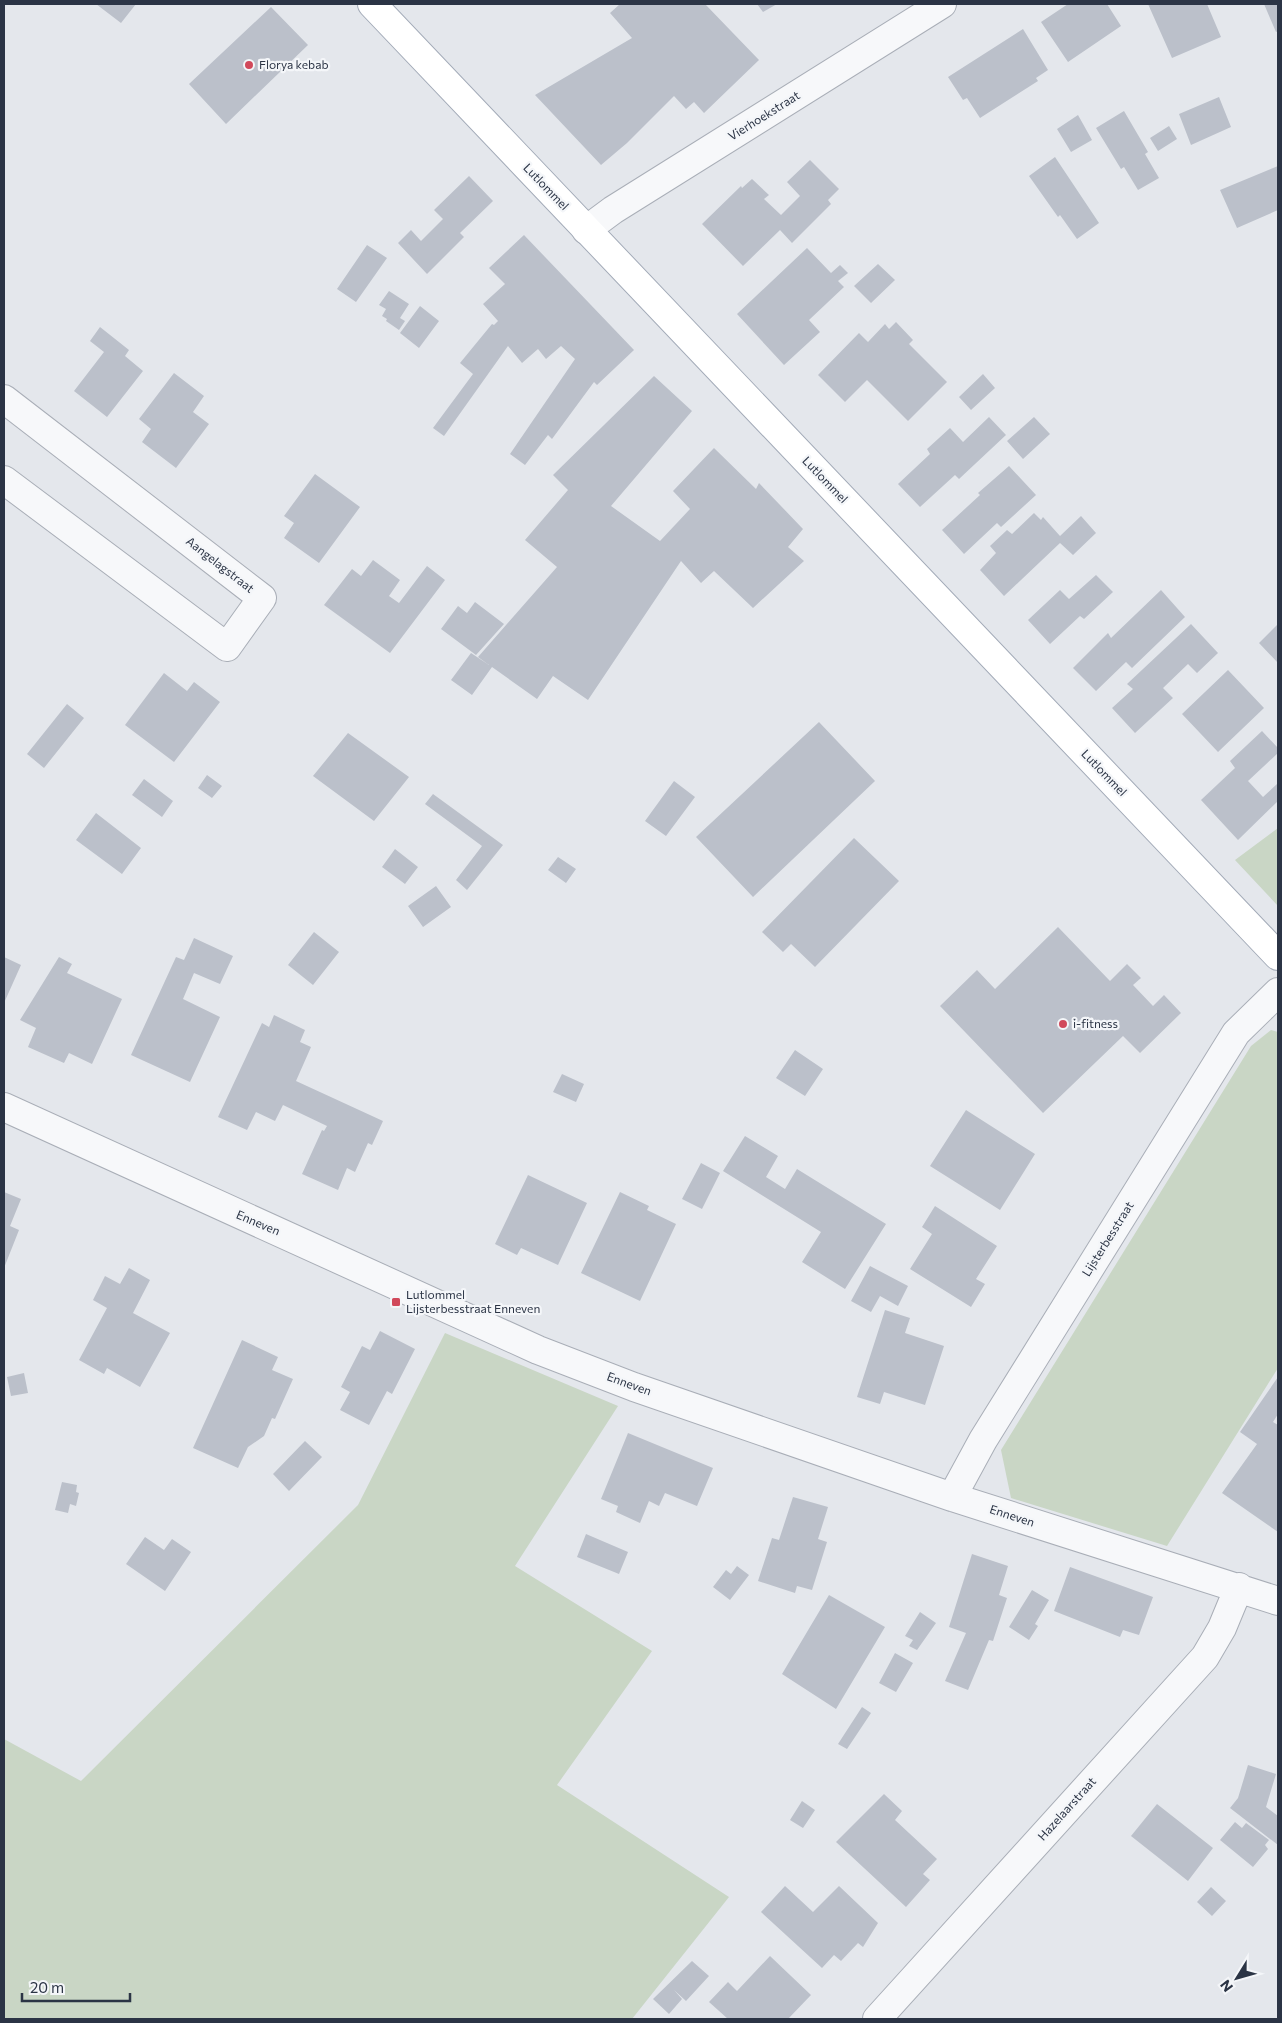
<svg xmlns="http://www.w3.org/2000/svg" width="1282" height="2023" viewBox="0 0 1282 2023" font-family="Commissioner,sans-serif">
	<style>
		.green { fill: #c9d6c5 }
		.building { fill: #bbc0ca }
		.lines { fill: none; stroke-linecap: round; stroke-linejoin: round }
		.minor-casing { stroke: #a9aeb7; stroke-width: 30 }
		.major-casing { stroke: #a3abb8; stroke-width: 30 }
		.minor { stroke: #f7f8fa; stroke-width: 28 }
		.major { stroke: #fff; stroke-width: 28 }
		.poi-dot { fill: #d1495b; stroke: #f4f6f9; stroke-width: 2 }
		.labels { text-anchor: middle; stroke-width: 4.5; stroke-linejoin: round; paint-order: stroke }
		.poi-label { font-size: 12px; fill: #2b3445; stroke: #f4f6f9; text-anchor: start }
		.street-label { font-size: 12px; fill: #2b3445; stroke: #f4f6f9 }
	</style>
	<rect width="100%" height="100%" fill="#e4e7ec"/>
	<path class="green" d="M 1278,828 L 1278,906 L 1235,860 Z
		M 1271,1030 L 1278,1032 L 1278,1368 L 1167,1546 L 1011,1498 L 1001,1450 L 1251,1046 Z
		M 445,1333 L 618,1406 L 515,1566 L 652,1651 L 557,1785 L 729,1897 L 632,2019 L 4,2019 L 4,1739 L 81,1781 L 358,1505 Z"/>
	<path class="building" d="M 96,4 L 136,4 L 121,23 Z
		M 620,4 L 705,4 L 759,60 L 704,113 L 694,102 L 686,109 L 674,96 L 627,143 L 601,165 L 535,95 L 632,38 L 610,13 Z
		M 757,4 L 777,4 L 763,12 Z
		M 1068,4 L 1107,4 L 1121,26 L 1068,62 L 1041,22 Z
		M 1148,4 L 1207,4 L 1221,37 L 1172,58 Z
		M 1264,4 L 1278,4 L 1278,31 L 1276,32 Z
		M 271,7 L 308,45 L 226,124 L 189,84 Z
		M 1023,29 L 1048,70 L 1036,78 L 1038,81 L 980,118 L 967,98 L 963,100 L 948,77 Z
		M 1219,97 L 1231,127 L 1191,145 L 1179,114 Z
		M 1124,111 L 1148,152 L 1145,154 L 1159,178 L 1138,190 L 1124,167 L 1121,169 L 1096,128 Z
		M 1078,115 L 1092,140 L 1071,152 L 1057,129 Z
		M 1169,126 L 1177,139 L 1158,151 L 1150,138 Z
		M 1055,157 L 1099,223 L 1077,239 L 1060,215 L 1058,217 L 1029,176 Z
		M 810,160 L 839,189 L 828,200 L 831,204 L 792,243 L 780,230 L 743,266 L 702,224 L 741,186 L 742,188 L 752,179 L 769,195 L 764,199 L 781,215 L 800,196 L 787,182 Z
		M 1278,166 L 1278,210 L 1237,228 L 1220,190 Z
		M 469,176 L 493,201 L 460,233 L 464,237 L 427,274 L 398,243 L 411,230 L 421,241 L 443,219 L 434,210 Z
		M 524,235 L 634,350 L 597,385 L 594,382 L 552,439 L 548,435 L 525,465 L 510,454 L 575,359 L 561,346 L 546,359 L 538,349 L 522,363 L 508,346 L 444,436 L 433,428 L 473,374 L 460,363 L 492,324 L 494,325 L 498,321 L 483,304 L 505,284 L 489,268 Z
		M 367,245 L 387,258 L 356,302 L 337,289 Z
		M 807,248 L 831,273 L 840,265 L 848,273 L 838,281 L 844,287 L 809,320 L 820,332 L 784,365 L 737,314 Z
		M 878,264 L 895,280 L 871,303 L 854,286 Z
		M 389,291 L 409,304 L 400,318 L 405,321 L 399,330 L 386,321 L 387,319 L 382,316 L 386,309 L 379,305 Z
		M 420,306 L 439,321 L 419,348 L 400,333 Z
		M 896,322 L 913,340 L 909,344 L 947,382 L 908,421 L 867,380 L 845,402 L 818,375 L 859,333 L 868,342 L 885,324 L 889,329 Z
		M 100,327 L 129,350 L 125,356 L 143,371 L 107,417 L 74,391 L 104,352 L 90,341 Z
		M 174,373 L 204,396 L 193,412 L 209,424 L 176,468 L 142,442 L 151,429 L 139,419 Z
		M 983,374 L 995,388 L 971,410 L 959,397 Z
		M 654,376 L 692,411 L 611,506 L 660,541 L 690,509 L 673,491 L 714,448 L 756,489 L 759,483 L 803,529 L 788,547 L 804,561 L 753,608 L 714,571 L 701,583 L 681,561 L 588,700 L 553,676 L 537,699 L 492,667 L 472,695 L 451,680 L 471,653 L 489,665 L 478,657 L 557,567 L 525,540 L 568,490 L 553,475 Z
		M 989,417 L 1006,435 L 959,479 L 955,475 L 920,507 L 898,484 L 930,454 L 927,449 L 950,428 L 963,442 Z
		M 1034,417 L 1050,434 L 1023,459 L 1007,441 Z
		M 1009,466 L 1036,495 L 1001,527 L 997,523 L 964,554 L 942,530 L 980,495 L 978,493 Z
		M 315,474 L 360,507 L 319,563 L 284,538 L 294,523 L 284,516 Z
		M 1034,513 L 1041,520 L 1043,517 L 1060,536 L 1081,516 L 1096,533 L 1073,555 L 1060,543 L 1004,596 L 980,570 L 996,553 L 990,546 L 1007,530 L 1012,534 Z
		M 373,560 L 400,580 L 389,596 L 399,603 L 427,566 L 445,580 L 390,653 L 324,605 L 352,569 L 361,576 Z
		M 1096,575 L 1113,592 L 1084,619 L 1080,616 L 1050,644 L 1028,620 L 1060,590 L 1069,599 Z
		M 1161,590 L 1185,617 L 1132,668 L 1126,662 L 1096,691 L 1073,668 L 1108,633 L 1111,638 Z
		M 475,602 L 504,624 L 476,655 L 441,629 L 458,606 L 467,613 Z
		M 1191,624 L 1218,653 L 1197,673 L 1188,664 L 1163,688 L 1173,698 L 1135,733 L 1112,708 L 1133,689 L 1127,684 Z
		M 1278,624 L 1278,663 L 1259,643 Z
		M 1228,670 L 1264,708 L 1218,752 L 1182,714 Z
		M 164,673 L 187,691 L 194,682 L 220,702 L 174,762 L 125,725 Z
		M 67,704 L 84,718 L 44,768 L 27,754 Z
		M 819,722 L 875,781 L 753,897 L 696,837 Z
		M 1262,731 L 1278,748 L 1278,753 L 1248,781 L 1263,797 L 1277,784 L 1278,801 L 1238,840 L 1201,800 L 1235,768 L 1230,761 Z
		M 348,733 L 409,777 L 374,821 L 313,776 Z
		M 207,775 L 222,786 L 212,798 L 198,788 Z
		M 144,779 L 173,801 L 162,817 L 132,795 Z
		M 674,781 L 695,797 L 666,836 L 645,821 Z
		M 433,794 L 503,845 L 467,890 L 456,880 L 482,846 L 425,804 Z
		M 96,813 L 141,848 L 122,874 L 76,840 Z
		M 854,838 L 899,881 L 815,967 L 791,944 L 783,952 L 762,932 Z
		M 395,849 L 418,867 L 405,884 L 382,867 Z
		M 558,857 L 576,869 L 566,883 L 548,870 Z
		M 436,886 L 451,907 L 423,927 L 408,906 Z
		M 1058,927 L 1110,981 L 1127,964 L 1141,978 L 1133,985 L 1153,1006 L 1164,995 L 1181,1013 L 1140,1053 L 1123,1036 L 1043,1113 L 940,1006 L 977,970 L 995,989 Z
		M 314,932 L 339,952 L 313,985 L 288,965 Z
		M 194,938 L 233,956 L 220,984 L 194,973 L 183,999 L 220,1017 L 190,1082 L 131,1055 L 176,957 L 184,960 Z
		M 4,957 L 21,965 L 4,1003 Z
		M 59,957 L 72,964 L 67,973 L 122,999 L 92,1064 L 69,1053 L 64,1063 L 28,1047 L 36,1028 L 20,1020 Z
		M 274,1015 L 305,1030 L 300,1042 L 311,1047 L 296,1081 L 383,1121 L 372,1145 L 368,1143 L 355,1172 L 347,1168 L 338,1190 L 302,1174 L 322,1130 L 324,1131 L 327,1126 L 283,1105 L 275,1121 L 256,1112 L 247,1130 L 218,1117 L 262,1023 L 269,1027 Z
		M 795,1050 L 823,1069 L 805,1096 L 776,1078 Z
		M 562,1074 L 584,1084 L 576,1102 L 553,1092 Z
		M 966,1110 L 1035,1154 L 1000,1210 L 930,1166 Z
		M 745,1136 L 778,1156 L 766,1177 L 785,1189 L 797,1169 L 886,1224 L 845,1289 L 802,1262 L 821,1232 L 723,1171 Z
		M 701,1163 L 720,1173 L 702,1209 L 682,1199 Z
		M 528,1175 L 587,1203 L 558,1265 L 521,1248 L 517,1255 L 495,1244 Z
		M 4,1192 L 21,1199 L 10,1226 L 19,1230 L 4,1268 Z
		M 620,1192 L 649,1206 L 647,1210 L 676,1224 L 640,1301 L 581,1273 Z
		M 935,1206 L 997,1246 L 976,1279 L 985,1284 L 971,1307 L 910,1269 L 932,1234 L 922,1227 Z
		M 870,1266 L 908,1286 L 898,1306 L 880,1296 L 871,1312 L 851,1301 Z
		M 129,1268 L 150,1280 L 133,1313 L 170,1333 L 140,1387 L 107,1368 L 104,1374 L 79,1360 L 107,1308 L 93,1300 L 105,1276 L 120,1284 Z
		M 885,1310 L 910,1318 L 905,1333 L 944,1346 L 925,1405 L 884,1392 L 880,1404 L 857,1397 Z
		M 380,1331 L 415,1349 L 392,1394 L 387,1391 L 369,1425 L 340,1410 L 350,1392 L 341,1387 L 362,1346 L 370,1350 Z
		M 242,1340 L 278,1357 L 272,1370 L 293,1379 L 275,1419 L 272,1418 L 264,1436 L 248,1447 L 238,1468 L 193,1448 Z
		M 24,1373 L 28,1393 L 11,1396 L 7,1377 Z
		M 1278,1377 L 1278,1414 L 1273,1422 L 1278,1425 L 1278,1532 L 1222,1493 L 1257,1444 L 1240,1432 Z
		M 628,1433 L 713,1468 L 697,1506 L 665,1493 L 659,1506 L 649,1501 L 640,1523 L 616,1512 L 618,1506 L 601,1499 Z
		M 305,1441 L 322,1457 L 289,1491 L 273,1474 Z
		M 62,1482 L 77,1485 L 76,1492 L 79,1493 L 76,1506 L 70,1504 L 68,1513 L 55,1510 Z
		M 793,1497 L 828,1507 L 818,1539 L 827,1542 L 812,1590 L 797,1586 L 795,1593 L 758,1581 L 772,1538 L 779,1540 Z
		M 586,1534 L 628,1552 L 619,1574 L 577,1557 Z
		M 145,1537 L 164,1550 L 172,1539 L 191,1552 L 165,1591 L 126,1564 Z
		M 972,1554 L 1008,1566 L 999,1595 L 1007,1598 L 993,1641 L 989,1640 L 968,1690 L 945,1681 L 966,1633 L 949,1627 Z
		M 737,1566 L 749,1575 L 730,1600 L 713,1587 L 726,1570 L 731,1574 Z
		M 1070,1567 L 1153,1597 L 1139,1635 L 1123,1630 L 1120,1637 L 1054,1611 Z
		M 1032,1590 L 1049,1600 L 1035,1624 L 1038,1626 L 1029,1640 L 1009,1627 Z
		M 829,1595 L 885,1627 L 836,1709 L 782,1674 Z
		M 920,1612 L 936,1623 L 917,1650 L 909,1646 L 913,1640 L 905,1636 Z
		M 895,1653 L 913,1663 L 896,1692 L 879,1683 Z
		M 862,1707 L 871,1713 L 847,1749 L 838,1744 Z
		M 1248,1765 L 1276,1774 L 1266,1807 L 1278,1816 L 1278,1845 L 1230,1808 L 1238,1798 Z
		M 884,1794 L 902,1811 L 895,1820 L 937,1859 L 923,1874 L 930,1880 L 906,1907 L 836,1842 Z
		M 802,1801 L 815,1810 L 803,1828 L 790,1820 Z
		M 1157,1804 L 1213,1848 L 1188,1881 L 1131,1836 Z
		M 1235,1822 L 1242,1828 L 1246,1823 L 1269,1840 L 1265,1845 L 1268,1849 L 1253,1867 L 1220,1840 Z
		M 785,1886 L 813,1912 L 839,1886 L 878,1923 L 863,1947 L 858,1943 L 841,1961 L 834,1955 L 822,1968 L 761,1912 Z
		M 1211,1887 L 1226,1901 L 1212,1916 L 1197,1902 Z
		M 770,1956 L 811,1995 L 788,2019 L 728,2019 L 709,2002 L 728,1982 L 737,1991 Z
		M 692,1961 L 709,1976 L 686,2001 L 674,1990 L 682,1999 L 669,2014 L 653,1999 Z"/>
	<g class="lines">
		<defs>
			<path id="minor" d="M 586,230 L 613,210 L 942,4
				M 4,399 L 262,598 L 227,647 L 4,480
				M 4,1107 L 538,1350 L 634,1387 L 952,1497 L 1278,1601
				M 952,1497 L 983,1440 L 1236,1033 L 1278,992
				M 877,2019 L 1205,1657 L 1222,1628 L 1239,1587"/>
			<path id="major" d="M 372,4 L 1278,956"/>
		</defs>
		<use href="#minor" class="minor-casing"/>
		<use href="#major" class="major-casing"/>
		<use href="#minor" class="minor"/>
		<use href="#major" class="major"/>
	</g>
	<g class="poi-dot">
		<circle cx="249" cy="65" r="5"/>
		<circle cx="1063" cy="1024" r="5"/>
		<rect x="391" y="1297" width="10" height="10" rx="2.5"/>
	</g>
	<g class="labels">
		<g class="poi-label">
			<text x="259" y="69">Florya kebab</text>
			<text x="1073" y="1028">i-fitness</text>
			<text x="406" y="1299">Lutlommel<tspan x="406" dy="14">Lijsterbesstraat Enneven</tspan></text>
		</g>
		<g class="street-label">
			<text transform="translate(764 116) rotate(-32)" y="4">Vierhoekstraat</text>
			<text transform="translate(546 187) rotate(46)" y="4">Lutlommel</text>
			<text transform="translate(825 480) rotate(46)" y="4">Lutlommel</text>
			<text transform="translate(220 565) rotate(38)" y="4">Aangelagstraat</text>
			<text transform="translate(1104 773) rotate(46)" y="4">Lutlommel</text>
			<text transform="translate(258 1223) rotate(23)" y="4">Enneven</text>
			<text transform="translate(1108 1239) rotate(-58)" y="4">Lijsterbesstraat</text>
			<text transform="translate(629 1384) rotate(20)" y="4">Enneven</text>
			<text transform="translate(1012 1516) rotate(18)" y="4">Enneven</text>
			<text transform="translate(1067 1809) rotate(-48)" y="4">Hazelaarstraat</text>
		</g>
	</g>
	<rect width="1282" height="2023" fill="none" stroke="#2b3445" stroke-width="10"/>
	<g transform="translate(1237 1978) rotate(233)" stroke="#f4f6f9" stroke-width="4" paint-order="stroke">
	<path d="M0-4L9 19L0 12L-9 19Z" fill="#2b3445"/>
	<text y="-8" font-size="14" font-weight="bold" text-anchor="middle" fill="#2b3445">N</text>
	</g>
	<path d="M22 1993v8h108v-8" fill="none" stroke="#2b3445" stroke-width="2.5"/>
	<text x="30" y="1993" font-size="15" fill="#2b3445" stroke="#f4f6f9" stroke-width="4" paint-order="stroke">20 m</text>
</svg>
